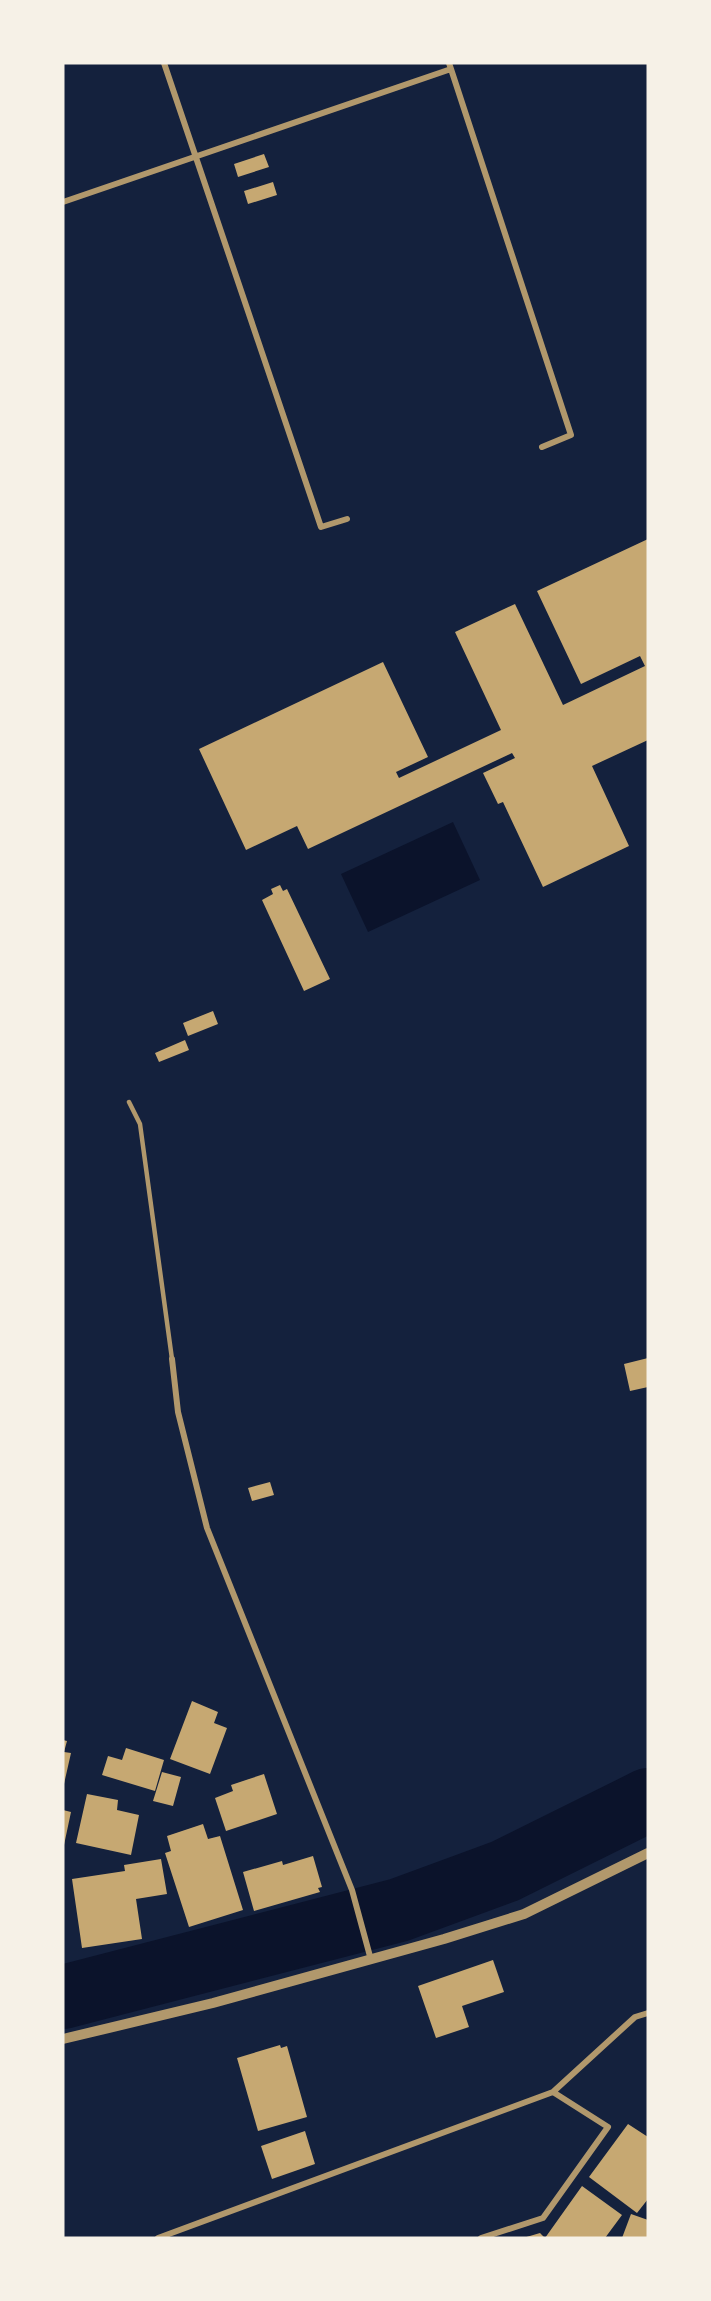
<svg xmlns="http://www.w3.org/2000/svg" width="711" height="2301" viewBox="0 0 711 2301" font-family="Barlow,sans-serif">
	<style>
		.water { fill: #0b132b }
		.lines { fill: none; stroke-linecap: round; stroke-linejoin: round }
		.river { stroke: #0b132b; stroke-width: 64 }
		.building { fill: #c6a872 }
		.service { stroke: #b1986c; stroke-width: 4.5 }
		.minor { stroke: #b1986c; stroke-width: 6 }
		.tertiary { stroke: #b1986c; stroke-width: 10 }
	</style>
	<rect width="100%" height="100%" fill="#14213d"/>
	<path class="water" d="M 453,822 L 480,880 L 368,932 L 341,874 Z"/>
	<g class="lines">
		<path class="river" d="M 63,1997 L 399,1910 L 505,1871 L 648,1800"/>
	</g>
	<path class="building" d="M 264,154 L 269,167 L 238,177 L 234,164 Z
		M 273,182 L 277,195 L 248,204 L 244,191 Z
		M 648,539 L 648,740 L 592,766 L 629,846 L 543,887 L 503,802 L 498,804 L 483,773 L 515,758 L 512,753 L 308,849 L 297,826 L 246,850 L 199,749 L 383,662 L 428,757 L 396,772 L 399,778 L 501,730 L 455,632 L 515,604 L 563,705 L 645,666 L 640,656 L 581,684 L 537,591 Z
		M 280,885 L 283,891 L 287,889 L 330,979 L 304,991 L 262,900 L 273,894 L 271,889 Z
		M 213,1011 L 218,1024 L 188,1036 L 183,1023 Z
		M 185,1040 L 189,1050 L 159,1062 L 155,1053 Z
		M 648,1358 L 648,1387 L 630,1391 L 624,1364 Z
		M 270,1482 L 274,1495 L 252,1501 L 248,1488 Z
		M 192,1701 L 218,1712 L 214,1723 L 227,1728 L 210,1774 L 170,1759 Z
		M 63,1740 L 67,1741 L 64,1752 L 71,1753 L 64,1784 Z
		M 126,1748 L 164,1760 L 155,1791 L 102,1775 L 108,1756 L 122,1760 Z
		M 162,1772 L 181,1777 L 173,1806 L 153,1801 Z
		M 264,1774 L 277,1814 L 226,1831 L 215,1798 L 233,1791 L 231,1785 Z
		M 87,1794 L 118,1800 L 117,1810 L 139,1815 L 131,1855 L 76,1843 Z
		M 63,1810 L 71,1812 L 64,1845 L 63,1845 Z
		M 203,1824 L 208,1839 L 220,1836 L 243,1910 L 189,1927 L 165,1853 L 171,1851 L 167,1836 Z
		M 313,1856 L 322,1887 L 318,1888 L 320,1892 L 254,1911 L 243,1872 L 282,1861 L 283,1865 Z
		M 161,1859 L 167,1894 L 136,1899 L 142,1939 L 82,1948 L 72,1879 L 125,1871 L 124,1865 Z
		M 493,1960 L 504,1992 L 462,2006 L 469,2027 L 436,2038 L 418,1986 Z
		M 280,2045 L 281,2048 L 287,2046 L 307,2117 L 258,2131 L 237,2058 Z
		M 628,2124 L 648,2137 L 648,2199 L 637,2213 L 589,2177 Z
		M 305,2131 L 315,2164 L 272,2179 L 261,2146 Z
		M 582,2186 L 622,2215 L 605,2238 L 523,2238 L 540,2233 L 545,2238 Z
		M 631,2214 L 648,2220 L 648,2238 L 622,2238 Z"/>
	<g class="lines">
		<path class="service" d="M 129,1102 L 140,1124 L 172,1359"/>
		<path class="minor" d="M 164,63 L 321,527 L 347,519
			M 451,69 L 571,435 L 542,447
			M 63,202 L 451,69 L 449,63
			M 172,1359 L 178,1412 L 207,1528 L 352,1890 L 371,1960
			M 158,2238 L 553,2092
			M 481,2238 L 543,2218 L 608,2127 L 553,2092 L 635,2017 L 648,2013"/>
		<path class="tertiary" d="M 63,2039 L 213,2003 L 444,1939 L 524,1914 L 648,1853"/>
	</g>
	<rect width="711" height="2301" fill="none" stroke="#f6f1e7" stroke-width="129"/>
</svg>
